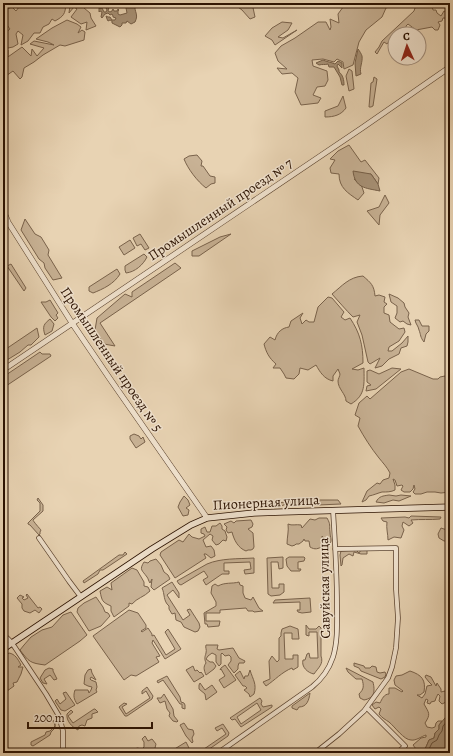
<svg xmlns="http://www.w3.org/2000/svg" width="453" height="756" viewBox="0 0 453 756" font-family="Alegreya,serif">
	<style>
		.green { fill: #c8b295; stroke: #79624b; fill-rule: evenodd }
		.water { fill: #a79176; stroke: #755e47 }
		.lines { fill: none; stroke-linecap: round; stroke-linejoin: round }
		.shore { stroke: #68513c; stroke-width: 1 }
		.minor-casing { stroke: #5a422e; stroke-width: 5.5 }
		.tertiary-casing { stroke: #5a422e; stroke-width: 6 }
		.secondary-casing { stroke: #2a1101; stroke-width: 7 }
		.minor { stroke: #f0e2ce; stroke-width: 4 }
		.tertiary { stroke: #f0e2ce; stroke-width: 5 }
		.secondary { stroke: #f0e2ce; stroke-width: 5.5 }
		.labels { text-anchor: middle; stroke-width: 3; stroke-linejoin: round; paint-order: stroke }
		.street-label { font-size: 14px; fill: #2a1101; stroke: #f0e2ce }
	</style>
	<rect width="100%" height="100%" fill="#e8d3b3"/>
	<filter id="stains"><feTurbulence type="fractalNoise" baseFrequency=".005" numOctaves="4"/><feColorMatrix values="0 0 0 0 .2 0 0 0 0 .09 0 0 0 0 .02 0 0 0 .5 -.17"/></filter>
	<radialGradient id="worn" r=".72"><stop offset=".6" stop-color="#630" stop-opacity="0"/><stop offset="1" stop-color="#630" stop-opacity=".3"/></radialGradient>
	<path class="green" d="M 18,3 L 81,3 L 84,8 L 90,13 L 91,18 L 96,26 L 86,30 L 87,22 L 81,24 L 71,17 L 77,9 L 74,7 L 69,13 L 70,5 L 66,4 C 65,14 64,16 55,21 L 52,19 L 49,24 L 43,27 L 40,33 L 34,33 L 28,41 L 21,45 L 23,35 L 18,31 L 16,34 L 18,44 L 13,47 L 3,49 C 3,38 1,36 10,29 L 7,25 L 3,24 C 3,14 1,11 12,7 L 16,11 L 19,7 L 17,4 Z
		M 234,3 L 252,3 L 255,17 L 250,19 L 242,10 L 234,4 Z
		M 346,3 L 394,3 L 386,8 L 382,17 L 366,30 L 359,42 L 353,65 L 344,69 L 343,62 L 337,59 L 334,62 L 323,59 L 312,60 L 313,66 L 327,71 L 328,80 L 325,86 L 317,87 L 313,95 L 321,98 L 318,103 L 301,105 L 295,92 L 298,78 L 292,73 L 282,74 L 277,68 L 287,69 L 278,61 L 275,53 L 281,46 L 295,38 L 318,22 L 326,22 L 330,30 L 331,27 L 330,19 L 339,23 L 338,14 Z
		M 422,3 L 429,3 L 432,6 L 433,10 L 436,10 L 437,13 L 441,16 L 444,11 L 448,13 L 450,19 L 449,25 L 447,25 L 445,18 L 443,18 L 442,21 L 438,22 L 440,25 L 438,30 L 435,30 L 432,27 L 416,30 L 408,24 L 406,26 L 407,34 L 395,34 L 387,44 L 384,42 L 381,47 L 377,54 L 375,52 L 379,47 L 382,41 L 414,11 L 416,5 L 421,6 Z
		M 67,20 L 77,24 L 81,27 L 78,33 L 82,30 L 85,32 L 84,40 L 65,46 L 60,45 L 43,55 L 34,62 L 24,68 L 22,77 L 20,79 L 13,71 L 3,78 L 3,51 L 8,50 L 8,56 L 5,59 L 22,47 L 31,56 L 32,49 L 37,56 L 44,48 L 30,44 L 34,41 L 54,45 L 48,42 L 36,39 L 52,28 Z
		M 282,22 L 292,23 L 288,30 L 278,37 L 283,38 L 297,30 L 275,45 L 272,40 L 265,36 L 272,28 Z
		M 349,69 L 352,71 L 354,89 L 349,91 L 346,76 Z
		M 374,77 L 377,79 L 373,106 L 371,107 L 369,107 L 371,83 L 373,82 Z
		M 343,96 L 346,108 C 341,115 334,117 325,117 L 325,111 L 338,106 Z
		M 349,145 L 361,162 L 365,160 L 379,178 L 378,184 L 371,174 L 354,179 L 362,187 L 364,193 L 358,200 C 348,193 339,188 339,174 L 331,173 L 330,168 L 335,160 L 330,159 L 338,151 Z
		M 197,155 L 202,161 L 201,166 L 203,166 L 210,176 L 215,177 L 215,183 L 211,184 L 206,188 C 197,181 188,169 184,159 L 189,156 Z
		M 385,195 L 389,203 L 380,215 L 379,225 L 367,211 L 379,207 Z
		M 25,219 L 35,234 L 41,237 L 49,250 L 48,255 L 62,278 L 53,280 L 45,268 L 44,263 L 39,259 L 21,230 Z
		M 140,234 L 149,248 L 145,250 L 141,244 L 137,246 L 133,238 Z
		M 231,234 L 199,256 L 192,256 L 192,251 L 220,237 Z
		M 130,240 L 135,248 L 124,255 L 119,247 Z
		M 144,254 L 147,257 C 143,265 135,272 126,273 L 125,270 L 125,266 Z
		M 175,263 L 181,268 L 100,323 L 115,346 L 104,344 L 95,330 L 97,318 L 125,294 L 132,297 L 132,292 Z
		M 11,264 L 26,288 L 24,291 L 7,266 Z
		M 117,269 L 120,274 C 114,284 103,289 93,293 L 89,291 L 89,287 Z
		M 363,276 C 371,283 374,285 375,296 L 379,295 L 385,297 L 384,302 L 387,304 L 384,307 L 384,313 L 389,315 L 390,322 L 399,329 L 404,328 L 405,332 L 399,341 L 389,347 L 388,351 L 392,351 L 402,343 L 408,336 L 408,342 L 407,346 L 401,348 L 399,354 L 389,359 L 382,366 L 375,368 L 380,358 L 370,364 L 368,362 L 362,335 L 357,322 L 360,315 L 353,317 C 346,310 339,302 332,294 C 342,286 349,277 363,276 Z
		M 389,294 L 398,298 L 404,303 L 405,307 L 409,313 L 408,317 L 411,325 L 407,324 L 403,321 L 400,322 L 395,318 L 397,313 L 397,306 L 391,302 Z
		M 328,297 L 332,298 L 344,312 L 341,317 L 345,320 L 350,318 C 360,333 363,345 363,363 L 352,369 L 358,370 L 364,368 C 364,384 366,395 351,404 L 346,401 C 346,394 338,389 338,381 C 338,379 340,376 340,374 L 338,369 L 333,376 L 333,381 C 324,379 320,372 316,365 L 308,370 L 300,368 L 299,374 L 294,379 L 286,378 L 284,374 L 280,368 L 273,368 L 276,364 C 269,358 266,352 264,344 L 270,337 L 275,340 C 277,332 282,328 289,327 L 291,321 L 303,313 L 300,318 L 302,324 L 306,320 L 309,322 L 314,322 L 318,307 Z
		M 50,300 L 58,313 L 56,315 L 58,318 L 55,321 L 51,317 L 41,302 L 46,302 Z
		M 50,319 L 54,324 L 52,331 L 45,335 C 42,326 44,324 50,319 Z
		M 415,320 L 419,320 L 422,326 L 429,326 L 429,331 L 426,334 L 424,342 C 420,337 421,335 419,330 C 418,325 416,325 415,320 Z
		M 37,328 L 39,337 L 31,345 L 28,345 L 20,352 L 7,360 L 3,364 L 3,351 Z
		M 40,352 L 42,354 L 50,354 L 51,356 L 3,388 L 3,377 Z
		M 392,368 L 401,369 L 376,389 L 366,391 L 367,386 L 371,385 L 367,382 L 367,371 L 370,370 L 379,374 Z
		M 409,369 L 433,379 L 438,379 L 440,377 L 445,376 L 448,378 L 450,377 L 450,492 L 441,493 L 435,492 L 427,492 L 421,494 L 415,494 L 413,492 L 415,489 L 414,485 L 413,489 L 410,492 L 404,492 L 401,490 L 403,486 L 402,485 L 397,486 L 395,480 L 393,479 L 395,485 L 395,490 C 391,492 387,492 382,492 C 378,493 374,495 369,496 L 366,500 L 362,502 L 367,491 L 377,483 L 380,484 L 383,480 L 389,478 L 390,473 C 387,467 383,463 379,458 C 371,448 364,437 358,426 L 360,418 L 355,415 L 359,403 L 367,396 L 370,399 L 401,372 Z
		M 134,434 L 139,436 L 141,439 L 143,437 L 145,442 L 136,448 L 130,439 L 130,436 Z
		M 389,495 L 396,496 L 401,495 L 411,496 L 399,501 L 393,500 L 384,503 L 376,502 C 379,496 383,496 389,495 Z
		M 184,496 L 188,500 L 190,505 L 186,508 L 189,510 L 188,515 L 183,516 L 178,507 L 180,502 Z
		M 38,498 L 43,505 L 43,511 L 33,520 C 33,521 40,529 41,530 L 40,532 L 40,534 L 39,535 L 30,525 L 28,524 L 28,523 L 40,511 L 40,503 L 37,500 Z
		M 319,500 L 338,500 L 341,504 L 318,505 L 304,503 L 286,504 L 279,507 L 257,504 Z
		M 411,516 L 441,517 L 440,519 C 430,520 421,519 411,520 L 413,523 L 409,526 L 403,522 L 402,526 L 404,530 L 401,538 L 394,537 L 388,540 C 388,534 386,528 387,522 L 383,521 L 381,518 L 405,517 L 409,518 Z
		M 319,518 L 327,518 C 331,525 329,525 330,532 C 330,538 333,540 329,545 L 326,546 L 325,543 L 326,540 L 322,536 L 323,546 C 318,549 315,550 310,547 L 309,541 L 305,541 L 304,539 L 303,541 L 299,544 L 296,544 L 295,545 L 292,546 L 287,544 C 287,537 289,531 288,524 C 292,526 296,524 301,525 L 302,528 L 310,519 L 315,520 Z
		M 251,520 L 253,524 L 252,527 L 248,529 L 253,533 L 254,547 L 253,549 L 251,550 L 248,550 L 246,551 C 238,548 234,540 232,532 L 228,533 L 226,530 L 227,527 L 224,524 L 231,521 L 234,523 L 236,521 Z
		M 220,523 L 222,526 L 222,529 L 225,531 L 227,537 L 226,541 L 223,540 L 219,544 L 216,545 L 212,540 L 213,536 L 210,534 L 203,540 L 206,547 L 211,546 L 214,550 L 215,556 L 211,558 L 206,554 L 204,554 L 206,558 L 175,578 L 160,555 L 161,552 L 179,540 L 183,542 L 189,534 L 192,537 L 199,539 L 205,536 L 204,534 L 201,533 L 201,529 L 205,527 L 207,532 L 210,532 L 212,526 L 216,526 Z
		M 441,528 L 450,531 L 450,542 L 449,541 L 444,541 L 439,538 L 438,534 Z
		M 356,550 L 359,553 L 361,550 L 367,550 L 367,554 L 361,554 L 354,552 L 353,556 L 349,554 L 343,558 L 342,565 L 341,566 L 340,555 L 341,551 Z
		M 125,552 L 127,554 L 103,570 L 100,570 L 98,574 L 84,583 L 83,581 L 119,555 L 123,555 Z
		M 283,557 L 283,568 L 279,569 L 278,562 L 271,562 L 272,588 L 279,588 L 279,584 L 284,584 L 284,592 L 280,595 L 271,596 L 268,594 L 267,558 Z
		M 289,557 L 304,557 L 305,558 L 304,561 L 298,562 L 298,569 L 301,569 L 300,571 L 291,571 L 287,566 L 286,559 Z
		M 254,558 L 254,573 L 245,574 L 244,570 L 251,569 L 250,562 L 224,563 L 224,571 L 229,571 L 229,574 L 222,574 L 206,585 L 203,580 L 208,577 L 204,571 L 181,585 L 179,584 L 177,581 L 207,564 C 221,558 238,559 254,558 Z
		M 156,559 L 161,565 L 164,572 L 168,575 L 170,579 L 154,590 L 151,587 L 152,579 L 150,583 C 149,582 148,578 147,577 C 142,570 139,570 144,562 L 148,563 L 150,561 Z
		M 132,568 L 137,570 L 144,582 L 144,586 L 148,587 L 150,591 C 144,597 137,598 132,604 L 129,603 L 129,606 L 114,617 L 111,611 L 111,606 C 102,602 102,601 100,591 L 107,587 L 112,590 L 111,583 Z
		M 172,582 L 179,593 L 179,598 L 173,590 L 167,595 L 183,620 L 190,615 L 187,610 L 190,609 L 199,623 L 200,627 L 198,631 L 195,632 L 184,627 L 181,622 L 176,620 L 175,613 L 172,614 L 169,609 L 169,606 C 163,601 165,594 162,588 Z
		M 239,582 L 240,585 L 243,586 L 243,593 L 245,598 L 251,600 L 253,597 L 259,608 L 263,611 L 254,612 L 253,611 L 248,611 L 246,608 L 220,610 L 220,613 L 206,613 L 206,621 L 220,621 L 219,626 L 208,627 L 207,624 L 205,624 L 204,613 L 216,606 L 216,602 L 211,593 L 212,586 L 215,584 L 218,586 C 225,582 232,584 239,582 Z
		M 27,594 L 38,608 L 40,607 L 42,609 L 39,613 L 35,610 L 30,613 L 24,611 L 22,608 L 22,604 L 17,598 L 20,595 L 24,597 L 22,598 L 24,600 L 28,598 L 26,595 Z
		M 96,597 L 103,607 L 105,612 L 108,613 L 110,616 L 101,626 L 89,631 L 77,612 L 78,608 L 84,603 Z
		M 310,598 L 311,612 L 302,613 L 298,612 L 297,610 L 300,610 L 300,602 L 273,603 L 275,600 Z
		M 129,610 L 138,613 L 146,625 L 146,628 L 141,631 L 142,632 L 148,628 L 152,634 L 152,636 L 154,635 L 166,655 L 175,649 L 165,632 L 168,629 L 181,649 L 165,659 L 153,640 L 152,643 L 160,656 L 156,657 L 159,662 L 136,676 L 131,675 L 124,680 L 93,636 Z
		M 71,612 L 87,635 L 80,641 L 45,665 C 30,663 29,662 20,650 L 24,645 L 31,637 L 42,630 L 52,627 L 63,615 Z
		M 306,625 L 309,629 L 316,629 L 319,626 L 321,628 L 321,656 C 324,664 318,668 314,674 C 308,673 301,667 303,660 L 305,660 L 307,654 L 309,653 L 310,658 L 318,658 L 317,632 L 309,632 L 309,636 L 306,635 Z
		M 290,626 L 298,629 L 299,639 L 292,639 L 292,633 L 284,633 L 285,659 L 293,659 L 293,655 L 298,655 L 298,667 L 293,670 L 292,668 C 282,672 275,680 266,686 L 263,682 L 270,679 L 269,661 L 272,656 L 277,662 L 279,660 L 279,638 L 281,636 L 281,633 L 282,629 Z
		M 206,645 L 218,645 L 217,649 L 219,650 L 233,648 L 239,658 L 245,661 L 244,663 L 239,663 L 238,666 L 238,669 L 234,673 L 228,665 L 231,661 L 231,657 L 229,655 L 225,656 L 222,653 L 221,654 L 221,664 L 219,666 L 216,662 L 216,655 L 212,653 L 208,656 L 206,659 L 210,662 L 213,662 L 216,666 L 214,669 L 206,675 C 204,670 203,667 206,663 C 204,658 205,657 206,653 C 207,649 205,648 206,645 Z
		M 9,653 C 15,654 18,659 21,665 L 18,667 L 23,667 L 21,674 L 17,682 L 13,683 L 14,686 L 3,694 L 3,657 Z
		M 354,663 L 364,666 L 365,668 L 370,668 L 372,666 L 376,667 L 377,672 L 380,673 L 385,672 L 386,674 L 385,677 L 381,679 L 361,671 L 359,668 L 354,666 Z
		M 225,665 L 236,680 L 224,688 L 219,680 L 225,676 L 221,669 L 220,670 L 221,668 Z
		M 193,666 L 195,671 L 197,670 L 200,673 L 201,672 L 204,676 L 194,682 L 186,670 Z
		M 49,668 L 53,669 L 53,671 L 57,679 L 54,680 L 50,675 L 44,679 L 47,684 L 43,683 L 40,678 L 45,670 Z
		M 346,668 L 373,682 C 375,691 375,698 364,700 L 360,698 L 359,694 C 364,689 364,686 362,679 L 356,679 L 348,672 Z
		M 91,669 L 92,673 L 96,680 L 91,677 L 90,679 L 91,680 L 96,682 L 97,687 L 96,690 L 97,692 L 77,704 C 74,699 73,696 75,690 L 88,690 L 89,693 L 91,690 L 92,687 L 88,686 L 84,684 L 85,675 L 88,670 Z
		M 250,670 C 253,680 257,684 254,694 L 250,697 L 249,694 L 244,690 L 247,688 L 245,686 L 243,686 L 235,675 L 240,671 L 244,679 L 245,676 L 248,676 Z
		M 410,671 C 422,675 426,680 424,692 L 420,695 L 417,695 L 422,698 L 425,694 L 427,686 L 432,685 L 429,682 L 425,677 L 426,675 L 431,677 L 436,686 L 437,683 L 441,689 L 441,692 L 445,691 L 448,696 L 450,691 L 450,699 L 446,699 L 446,702 L 442,704 L 439,701 L 440,696 L 438,694 L 436,698 L 435,701 L 431,702 L 430,704 L 427,703 L 428,700 L 426,699 L 424,704 C 429,713 431,714 425,723 L 427,727 L 432,728 L 435,727 L 436,723 L 438,721 L 442,721 L 439,725 L 439,729 L 435,733 L 434,738 L 429,740 L 426,747 L 421,753 L 416,753 L 416,749 L 413,745 L 421,738 L 426,737 L 426,735 C 422,736 416,741 411,740 C 404,740 395,727 389,722 C 386,720 382,718 379,714 L 381,709 L 379,707 L 375,709 L 372,705 L 376,702 L 380,703 C 382,699 384,694 389,694 L 389,688 L 395,688 L 402,692 L 403,691 L 395,685 L 394,680 L 396,676 L 402,675 Z
		M 167,676 L 180,697 L 181,702 L 184,703 L 185,705 L 185,709 L 182,708 L 182,704 L 180,704 L 163,680 L 158,683 L 157,681 Z
		M 200,683 L 205,690 L 212,685 L 217,692 L 206,700 L 205,694 L 199,689 L 199,685 Z
		M 147,687 L 153,696 L 152,699 L 127,716 L 125,716 L 119,707 L 124,703 L 127,704 L 122,707 L 126,714 L 150,698 L 146,691 L 142,694 L 142,691 Z
		M 66,692 L 75,705 L 65,711 L 61,710 L 55,701 L 57,699 L 60,704 L 66,699 L 63,693 Z
		M 310,693 C 309,700 307,707 299,707 L 297,710 L 292,708 L 292,706 Z
		M 164,694 L 173,709 L 174,716 L 178,721 L 177,722 L 173,721 L 169,716 L 170,713 L 167,709 L 165,701 L 160,703 L 157,698 L 161,698 Z
		M 260,698 L 262,701 L 261,704 L 263,707 L 272,705 L 272,707 L 241,727 L 235,719 L 232,720 L 230,718 ZM 257,703 L 261,710 L 241,724 L 237,717 Z
		M 94,709 L 95,709 L 98,712 L 92,714 L 92,718 L 87,720 L 85,726 L 82,725 L 79,726 L 78,730 C 72,727 66,721 67,714 L 71,710 L 73,712 L 68,716 L 73,723 Z
		M 48,716 C 53,720 56,721 55,728 L 51,732 L 50,735 L 33,746 L 31,745 L 31,742 L 45,735 L 46,732 L 50,731 L 55,726 L 54,722 L 51,720 L 45,722 L 44,719 Z
		M 184,723 L 188,729 L 193,730 L 194,734 L 192,738 L 193,742 L 192,743 L 186,736 L 180,725 Z
		M 223,724 L 229,733 L 228,736 L 205,752 L 203,750 L 204,749 L 226,734 L 222,728 L 217,731 L 215,728 Z
		M 145,736 L 148,741 L 152,739 L 156,744 L 155,748 L 157,753 L 155,753 L 148,749 L 145,751 L 148,753 L 134,753 L 134,750 L 137,748 L 142,749 L 144,747 L 144,742 L 142,739 Z
		M 186,742 L 189,748 L 183,753 L 181,752 L 179,753 L 168,753 Z"/>
	<path class="water" d="M 130,4 L 132,4 L 135,5 C 134,12 139,14 135,22 L 131,24 L 127,21 L 126,23 L 122,23 L 122,25 L 120,27 L 112,23 L 112,21 L 110,20 L 108,21 L 107,19 L 106,16 L 108,17 L 110,17 L 112,20 L 115,20 L 116,18 L 113,17 L 113,16 L 112,14 L 110,15 L 108,13 L 105,14 L 102,18 L 101,17 L 102,12 L 100,11 L 99,12 L 99,8 L 101,9 L 101,6 L 104,12 L 106,12 L 107,10 L 106,8 L 109,7 L 108,11 L 110,12 L 112,11 L 113,9 L 114,11 L 117,11 L 118,9 L 119,10 L 118,11 L 118,14 L 120,15 L 127,13 L 126,8 Z
		M 358,49 C 359,50 362,55 362,56 C 363,62 359,68 361,74 L 356,76 L 355,63 Z
		M 323,60 C 327,62 331,62 335,64 L 338,61 L 342,63 L 342,68 L 338,64 L 337,66 L 339,70 L 339,72 C 343,75 344,80 344,85 L 342,85 L 340,77 L 334,67 L 329,67 L 328,64 C 325,65 322,64 319,65 L 316,63 Z
		M 353,171 L 371,174 L 378,184 L 380,191 C 365,188 355,188 353,171 Z
		M 450,712 L 450,753 L 421,753 L 426,747 L 429,740 L 434,738 L 435,733 L 439,729 L 439,725 Z"/>
	<g class="lines">
		<path class="shore" d="M 426,753 L 429,749 L 432,743 L 437,740 L 439,735 L 442,731 L 443,726 L 450,718"/>
		<defs>
			<path id="minor" d="M 39,538 L 69,581 L 81,597
				M 7,638 L 12,643 L 46,694 L 59,716 L 63,731 L 63,753
				M 367,708 L 405,746 L 397,753
				M 218,753 L 312,687 C 322,679 329,669 333,657 C 338,641 337,622 337,605 C 337,573 335,542 333,510
				M 315,753 L 339,734 L 364,711 L 388,678 L 392,667 L 396,648 L 398,618 L 396,589 L 396,548 L 335,549"/>
			<path id="tertiary" d="M 3,210 L 8,222 L 72,323 L 110,379 L 207,518
				M 3,370 L 362,128 L 450,67"/>
			<path id="secondary" d="M 3,649 L 152,549 L 191,525 L 207,518 L 254,513 L 282,512 L 450,507"/>
		</defs>
		<use href="#minor" class="minor-casing"/>
		<use href="#tertiary" class="tertiary-casing"/>
		<use href="#secondary" class="secondary-casing"/>
		<use href="#minor" class="minor"/>
		<use href="#tertiary" class="tertiary"/>
		<use href="#secondary" class="secondary"/>
	</g>
	<g class="labels">
		<g class="street-label">
			<text transform="translate(220 209) rotate(-34)" y="5">Промышленный проезд № 7</text>
			<text transform="translate(112 359) rotate(56)" y="5">Промышленный проезд № 5</text>
			<text transform="translate(266 502) rotate(-3)" y="5">Пионерная улица</text>
			<text transform="translate(324 588) rotate(-91)" y="5">Савуйская улица</text>
		</g>
	</g>
	<rect width="453" height="756" fill="none" stroke="#e8d3b3" stroke-width="16"/>
	<rect x="4" y="4" width="445" height="748" fill="none" stroke="#2a1101" stroke-width="2"/>
	<rect x="8" y="8" width="437" height="740" fill="none" stroke="#2a1101"/>
	<g transform="translate(407 46) rotate(357)"><circle r="19" fill="#f0e2ce" stroke="#a18e7c"/>
	<path d="M0-3L7 15L0 10L-7 15Z" fill="#8f2418"/>
	<text y="-6" font-size="11" font-weight="bold" text-anchor="middle" fill="#2a1101">С</text>
	</g>
	<path d="M28 722v6h124v-6" fill="none" stroke="#2a1101" stroke-width="2"/>
	<text x="34" y="722" font-size="12" fill="#2a1101" stroke="#f0e2ce" stroke-width="3" paint-order="stroke">200 m</text>
	<rect width="100%" height="100%" filter="url(#stains)"/>
	<rect width="100%" height="100%" fill="url(#worn)"/>
</svg>
